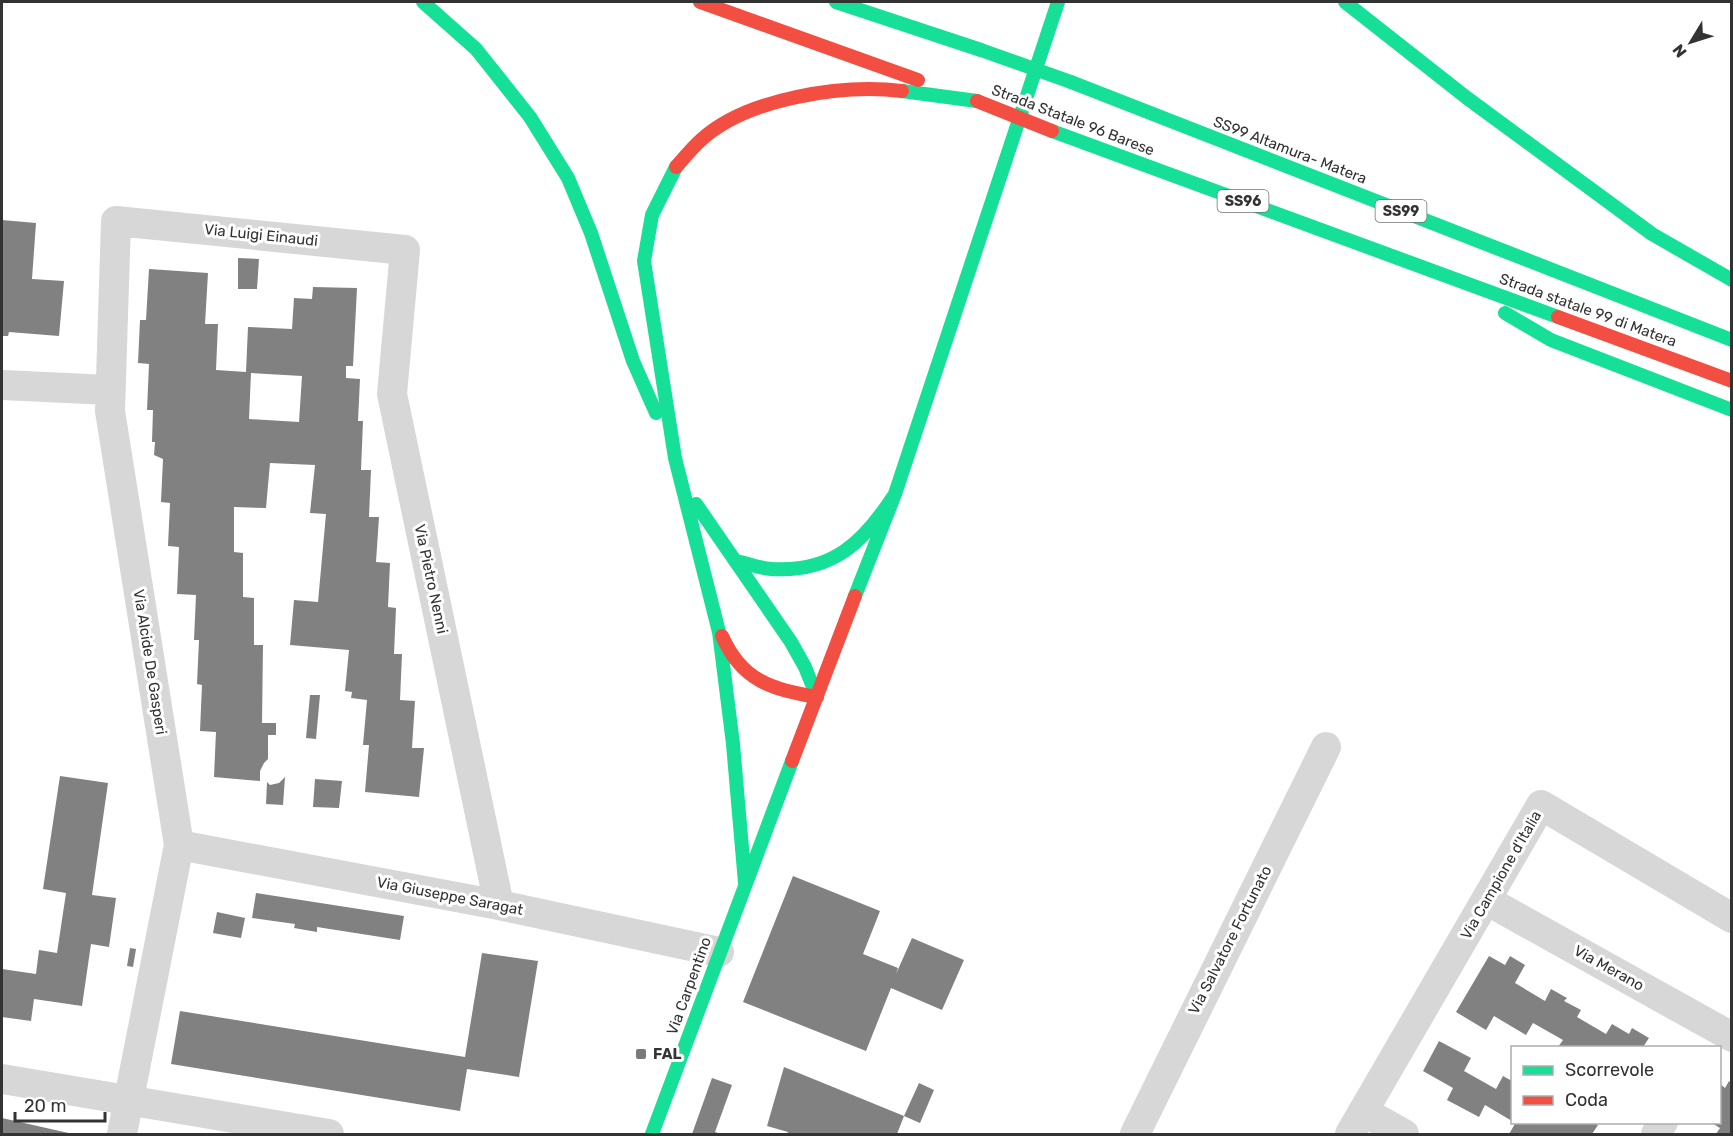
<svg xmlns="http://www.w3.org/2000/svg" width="1733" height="1136" viewBox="0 0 1733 1136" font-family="Rubik,sans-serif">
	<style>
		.building { fill: #818181; fill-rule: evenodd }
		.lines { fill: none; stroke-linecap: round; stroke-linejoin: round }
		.street { stroke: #d7d7d7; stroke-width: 30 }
		.fast { stroke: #16e098; stroke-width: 14 }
		.jam { stroke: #f24e42; stroke-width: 14 }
		.fast-bridge { stroke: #16e098; stroke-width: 14 }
		.jam-bridge { stroke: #f24e42; stroke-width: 14 }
		.poi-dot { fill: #7a7a7a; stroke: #fff; stroke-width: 2 }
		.labels { text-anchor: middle; stroke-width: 6; stroke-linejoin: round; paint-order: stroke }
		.shield { fill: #fff; stroke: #707070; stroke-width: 1.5 }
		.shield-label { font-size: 14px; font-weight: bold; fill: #333 }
		.street-label { font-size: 15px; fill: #333; stroke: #fff }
		.poi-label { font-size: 15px; font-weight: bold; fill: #333; stroke: #fff; text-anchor: start }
	</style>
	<rect width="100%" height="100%" fill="#fff"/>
	<path class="building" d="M 2,220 L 36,223 L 32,279 L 64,281 L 59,336 L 9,332 L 8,336 L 2,336 Z
		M 238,258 L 259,259 L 257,289 L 238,289 Z
		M 149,269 L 208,273 L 205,324 L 218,324 L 216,370 L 246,372 L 248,327 L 292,329 L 294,298 L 312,299 L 313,287 L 357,288 L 353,366 L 346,366 L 346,378 L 360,379 L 358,421 L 363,421 L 361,470 L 371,470 L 369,517 L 379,517 L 376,562 L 390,563 L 388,607 L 396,608 L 394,654 L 402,654 L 400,700 L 415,701 L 412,748 L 424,748 L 419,797 L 365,792 L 369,745 L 363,745 L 367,700 L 351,698 L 352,692 L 345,691 L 349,650 L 290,645 L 294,600 L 318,602 L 326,514 L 310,513 L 315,465 L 270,463 L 266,508 L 234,507 L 234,552 L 243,553 L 243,597 L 254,598 L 254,645 L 263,645 L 262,723 L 276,723 L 276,735 L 268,735 L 268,759 L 264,763 L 260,771 L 260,781 L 214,777 L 216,732 L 200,731 L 202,685 L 197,684 L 199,640 L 194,640 L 196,595 L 177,594 L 179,547 L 168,546 L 170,503 L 161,502 L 163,459 L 154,455 L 155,442 L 152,442 L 153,410 L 147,410 L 149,364 L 138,363 L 140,320 L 146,320 ZM 251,373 L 302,376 L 299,422 L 249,419 Z
		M 310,695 L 320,695 L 316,739 L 306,738 Z
		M 60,776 L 108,783 L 92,895 L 116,898 L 109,947 L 91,944 L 82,1006 L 34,999 L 31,1021 L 2,1017 L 2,969 L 36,974 L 39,950 L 57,953 L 66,893 L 43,889 Z
		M 285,777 L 283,805 L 266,804 L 267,782 L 270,785 L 279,783 Z
		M 315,779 L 342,781 L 339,808 L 313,807 Z
		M 793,876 L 880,911 L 863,954 L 898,968 L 896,974 L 912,938 L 964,960 L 942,1010 L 891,988 L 866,1051 L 743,1002 Z
		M 256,893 L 404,916 L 400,940 L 317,927 L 317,932 L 294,928 L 295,924 L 252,918 Z
		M 217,912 L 245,918 L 241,938 L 213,933 Z
		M 130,948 L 136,949 L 133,967 L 127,966 Z
		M 482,953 L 538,961 L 519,1077 L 467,1069 L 460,1111 L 171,1064 L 180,1011 L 465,1057 Z
		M 1489,956 L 1505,965 L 1510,956 L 1525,965 L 1515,983 L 1545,1001 L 1551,989 L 1567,998 L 1564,1001 L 1581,1010 L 1577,1017 L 1606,1034 L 1612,1024 L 1629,1034 L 1632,1028 L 1649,1038 L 1643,1047 L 1558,1047 L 1563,1040 L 1533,1023 L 1526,1035 L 1494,1016 L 1486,1030 L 1456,1012 Z
		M 1439,1041 L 1471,1058 L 1464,1071 L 1496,1089 L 1503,1076 L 1512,1081 L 1512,1121 L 1485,1105 L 1479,1117 L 1447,1100 L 1453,1088 L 1423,1071 Z
		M 784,1067 L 904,1116 L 919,1083 L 934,1090 L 920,1123 L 904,1116 L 897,1134 L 787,1134 L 788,1132 L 767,1126 Z
		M 712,1078 L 732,1085 L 715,1132 L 721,1134 L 692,1134 Z
		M 1729,1081 L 1731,1083 L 1731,1134 L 1716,1134 L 1720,1128 L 1710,1122 L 1720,1122 L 1720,1084 L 1725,1088 Z
		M 2,1118 L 73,1134 L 2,1134 Z
		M 1516,1122 L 1593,1122 L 1598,1125 L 1592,1134 L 1509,1134 Z"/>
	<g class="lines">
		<path class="street" d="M 2,385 L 110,390
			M 179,845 L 499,905 L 719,952
			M 1486,900 L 1732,1037
			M 2,1079 L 329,1134
			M 1363,1111 L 1404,1134
			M 122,1134 L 179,845 L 110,411 L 116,221 L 405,250 L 392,394 L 499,905
			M 1135,1134 L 1326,747
			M 1350,1134 L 1541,805 L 1732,918
			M 1656,1134 L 1663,1122"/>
		<path class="fast" d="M 423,2 L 476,49 L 530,117 L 568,178 L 591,233 L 633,361 L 656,413
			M 836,2 L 981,50
			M 1345,2 L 1467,98 L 1652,234 L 1732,280
			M 1071,82 L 1732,340
			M 902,91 L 977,101
			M 1052,131 L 1558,317
			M 676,167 L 652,215 L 644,261 L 675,458 L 719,632 L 733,744 L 745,883
			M 1505,313 L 1551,340 L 1732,410
			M 696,504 L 791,642 L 805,667 L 817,697
			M 735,561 C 747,563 759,568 771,569 C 833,573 864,542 895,494
			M 855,596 L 895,494 L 1058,2
			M 652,1134 L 792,761"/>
		<path class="jam" d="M 700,2 L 918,80
			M 676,167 C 684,158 692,148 701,140 C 747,98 842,84 902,91
			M 1558,317 L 1732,381
			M 722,636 C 742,681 771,689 817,697
			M 792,761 L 855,596"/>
		<path class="fast-bridge" d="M 981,50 L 1071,82"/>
		<path class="jam-bridge" d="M 977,101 L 1052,131"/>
	</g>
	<rect class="poi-dot" x="635" y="1048" width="12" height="12" rx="3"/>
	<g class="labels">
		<g class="shield">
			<rect x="1217.5" y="190" width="51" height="22" rx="4.5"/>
			<rect x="1375.5" y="200" width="51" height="22" rx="4.5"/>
		</g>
		<g class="shield-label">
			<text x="1243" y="206">SS96</text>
			<text x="1401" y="216">SS99</text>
		</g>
		<g class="street-label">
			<text transform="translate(1073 120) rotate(21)" y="5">Strada Statale 96 Barese</text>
			<text transform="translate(1290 150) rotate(21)" y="5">SS99 Altamura- Matera</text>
			<text transform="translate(261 235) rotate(6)" y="5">Via Luigi Einaudi</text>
			<text transform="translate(1588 310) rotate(20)" y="5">Strada statale 99 di Matera</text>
			<text transform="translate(431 579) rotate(78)" y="5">Via Pietro Nenni</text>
			<text transform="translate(150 662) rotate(81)" y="5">Via Alcide De Gasperi</text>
			<text transform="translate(1501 875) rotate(-60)" y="5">Via Campione d'Italia</text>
			<text transform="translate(450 896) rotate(11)" y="5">Via Giuseppe Saragat</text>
			<text transform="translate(1230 940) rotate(-63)" y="5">Via Salvatore Fortunato</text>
			<text transform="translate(1609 968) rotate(29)" y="5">Via Merano</text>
			<text transform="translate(689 986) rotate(-70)" y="5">Via Carpentino</text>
		</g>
		<g class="poi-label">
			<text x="653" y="1059">FAL</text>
		</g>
	</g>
	<rect width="1733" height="1136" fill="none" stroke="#333333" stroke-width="6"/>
	<rect x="1511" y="1046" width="210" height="78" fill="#ffffff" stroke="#adadad" stroke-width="1.5"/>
	<rect x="1523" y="1066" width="30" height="9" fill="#16e098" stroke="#adadad" stroke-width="1.5"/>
	<text x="1565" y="1076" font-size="18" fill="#333333">Scorrevole</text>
	<rect x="1523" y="1096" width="30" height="9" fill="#f24e42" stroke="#adadad" stroke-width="1.5"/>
	<text x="1565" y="1106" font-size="18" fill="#333333">Coda</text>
	<g transform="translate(1691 42) rotate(232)" stroke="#ffffff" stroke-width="4.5" paint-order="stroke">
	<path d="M0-4.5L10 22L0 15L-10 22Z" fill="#333333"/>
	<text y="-9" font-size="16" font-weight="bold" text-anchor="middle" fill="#333333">N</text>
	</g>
	<path d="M15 1112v9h90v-9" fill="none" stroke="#333333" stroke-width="3"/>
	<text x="24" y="1112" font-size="18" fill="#333333" stroke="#ffffff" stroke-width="4.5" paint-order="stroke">20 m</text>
</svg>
